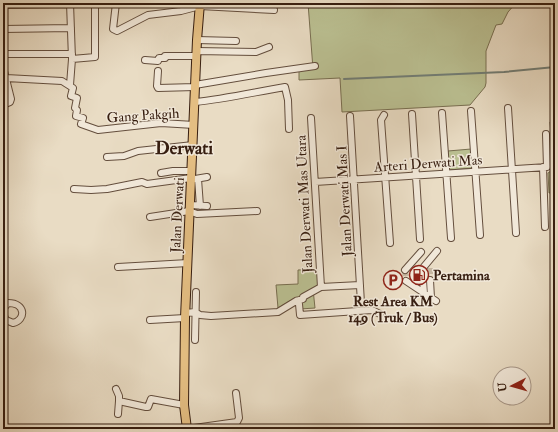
<svg xmlns="http://www.w3.org/2000/svg" width="558" height="432" viewBox="0 0 558 432" font-family="'IM FELL Double Pica',serif">
	<style>
		.green { fill: #babf91; stroke: #786e50 }
		.lines { fill: none; stroke-linecap: round; stroke-linejoin: round }
		.stream { stroke: #717c74; stroke-width: 2 }
		.minor-tunnel { stroke: #c5b6a0; stroke-width: 6; stroke-dasharray: 6 3; stroke-linecap: butt }
		.minor-casing { stroke: #644e3d; stroke-width: 8 }
		.major-casing { stroke: #371e10; stroke-width: 10 }
		.minor { stroke: #f1e8d9; stroke-width: 6 }
		.major { stroke: #e4be82; stroke-width: 8 }
		.labels { text-anchor: middle; stroke-width: 3; stroke-linejoin: round; paint-order: stroke }
		.street-label { font-size: 14px; fill: #371e10; stroke: #f1e8d9 }
		.poi-label { font-size: 14px; font-weight: bold; fill: #371e10; stroke: #f1e8d9; text-anchor: start }
		.district-label { font-size: 18px; font-weight: bold; fill: #371e10; stroke: #f1e8d9 }
	</style>
	<rect width="100%" height="100%" fill="#e9dcc4"/>
	<filter id="stains"><feTurbulence type="fractalNoise" baseFrequency=".005" numOctaves="4"/><feColorMatrix values="0 0 0 0 .2 0 0 0 0 .09 0 0 0 0 .02 0 0 0 .5 -.17"/></filter>
	<radialGradient id="worn" r=".72"><stop offset=".6" stop-color="#630" stop-opacity="0"/><stop offset="1" stop-color="#630" stop-opacity=".3"/></radialGradient>
	<path class="green" d="M 308,3 L 516,3 L 508,12 L 502,24 L 496,25 L 486,51 L 486,83 L 485,87 L 470,105 L 342,112 L 340,78 L 299,80 L 299,71 L 313,69 Z
		M 550,122 L 555,122 L 555,192 L 549,193 L 548,173 L 551,171 L 549,137 L 551,134 Z
		M 471,149 L 473,168 L 449,170 L 448,151 Z
		M 318,269 L 319,286 L 313,289 L 315,308 L 300,309 L 293,299 L 278,308 L 276,285 L 298,284 L 298,270 Z"/>
	<g class="lines">
		<path class="stream" d="M 344,79 L 504,72 L 555,67"/>
		<path class="minor-tunnel" d="M 430,268 L 430,280
			M 414,269 L 415,280
			M 422,269 L 423,280
			M 405,270 L 406,281"/>
		<defs>
			<path id="minor" d="M 116,3 L 113,29 L 117,31 L 148,15 L 181,11 L 200,6 L 274,10
				M 3,5 L 70,4
				M 3,29 L 71,28
				M 197,40 L 236,41
				M 196,51 L 256,52 L 269,47
				M 3,54 L 72,54
				M 72,59 L 95,57 L 95,3
				M 145,60 L 158,61 L 159,58 L 165,58 L 165,56 L 196,56
				M 3,67 L 11,99 L 10,102 L 3,105
				M 158,71 L 157,86 L 158,88 L 195,87
				M 6,78 L 62,81 L 73,88 L 71,96 L 77,98 L 75,108 L 77,110 L 76,116 L 83,118 L 81,124 L 98,130 L 161,123 L 194,125
				M 70,85 L 72,59 L 70,3
				M 195,85 L 266,73 L 315,66
				M 195,102 C 225,99 255,92 285,87 L 288,100 L 289,129
				M 508,108 L 516,233
				M 471,111 L 480,235
				M 442,113 L 451,238
				M 412,114 L 420,239
				M 384,115 L 381,120 L 390,243
				M 350,116 L 361,303
				M 311,118 L 321,287
				M 107,157 L 124,156 L 138,151 L 193,145
				M 543,167 L 545,227
				M 161,173 L 173,171 L 192,171
				M 195,179 L 207,177
				M 198,179 L 200,206
				M 315,182 L 547,167 L 546,134
				M 74,189 L 91,190 L 107,189 L 142,182 L 147,184 L 191,178
				M 190,205 L 207,206
				M 150,217 L 189,211 L 197,214 L 257,211
				M 118,267 L 188,263
				M 422,269 L 437,251
				M 405,270 L 421,252
				M 423,280 L 424,293
				M 430,280 L 431,298
				M 406,281 L 436,301
				M 296,301 L 299,304 L 300,315 L 372,310 L 380,314
				M 3,309 L 8,303 C 26,303 26,320 13,323 L 6,320 L 3,314
				M 185,313 L 195,312 L 200,315 L 211,316 L 278,312 L 296,301 L 303,299 L 303,297 L 321,287 L 360,285
				M 150,320 L 185,318
				M 195,340 L 196,292
				M 116,389 L 119,396 L 119,401 L 146,407 L 148,407 L 151,399 L 184,405
				M 118,414 L 119,401
				M 187,429 L 237,422 L 239,418 L 236,393"/>
			<path id="major" d="M 187,429 L 184,405 L 185,318 L 197,40 L 200,3"/>
		</defs>
		<use href="#minor" class="minor-casing"/>
		<use href="#major" class="major-casing"/>
		<use href="#minor" class="minor"/>
		<use href="#major" class="major"/>
	</g>
	<defs>
		<symbol id="fuel-ring" viewBox="-11 -11 22 22"><circle r="9.5" fill="#f1e8d9" stroke="#8f2418" stroke-width="1.5"/><path d="M-5.5-6h7V0h2V4h1.3V-2.5L3-4.5l.8-.8L6-3V5H2.5V1h-1V6h-7ZM-4.2-4.7v3.2H.2V-4.7Z" fill="#8f2418"/></symbol>
		<symbol id="parking-ring" viewBox="-11 -11 22 22"><circle r="9.5" fill="#f1e8d9" stroke="#8f2418" stroke-width="1.5"/><path d="M-3.5-5.5H1a3.5 3.5 0 0 1 0 7H-1V5.5H-3.5ZM-1-3.4V-.6H.8a1.4 1.4 0 0 0 0-2.8Z" fill="#8f2418"/></symbol>
	</defs>
	<g fill-rule="evenodd">
		<use href="#fuel-ring" x="408" y="264" width="22" height="22"/>
		<use href="#parking-ring" x="382" y="269" width="22" height="22"/>
	</g>
	<g class="labels">
		<g class="street-label">
			<text transform="translate(143 115) rotate(-4)" y="5">Gang Pakgih</text>
			<text transform="translate(428 163) rotate(-4)" y="5">Arteri Derwati Mas</text>
			<text transform="translate(344 201) rotate(-93)" y="5">Jalan Derwati Mas I</text>
			<text transform="translate(304 204) rotate(-93)" y="5">Jalan Derwati Mas Utara</text>
			<text transform="translate(177 215) rotate(-87)" y="5">Jalan Derwati</text>
		</g>
		<g class="poi-label">
			<text x="433" y="280">Pertamina</text>
			<text x="393" y="306" text-anchor="middle">Rest Area KM<tspan x="393" dy="16">149 (Truk / Bus)</tspan></text>
		</g>
		<g class="district-label">
			<text x="184" y="154">Derwati</text>
		</g>
	</g>
	<rect width="558" height="432" fill="none" stroke="#e9dcc4" stroke-width="16"/>
	<rect x="4" y="4" width="550" height="424" fill="none" stroke="#371e10" stroke-width="2"/>
	<rect x="8" y="8" width="542" height="416" fill="none" stroke="#371e10"/>
	<g transform="translate(512 386) rotate(264)"><circle r="19" fill="#f1e8d9" stroke="#a79789"/>
	<path d="M0-3L7 15L0 10L-7 15Z" fill="#8f2418"/>
	<text y="-6" font-size="11" font-weight="bold" text-anchor="middle" fill="#371e10">U</text>
	</g>
	<rect width="100%" height="100%" filter="url(#stains)"/>
	<rect width="100%" height="100%" fill="url(#worn)"/>
</svg>
